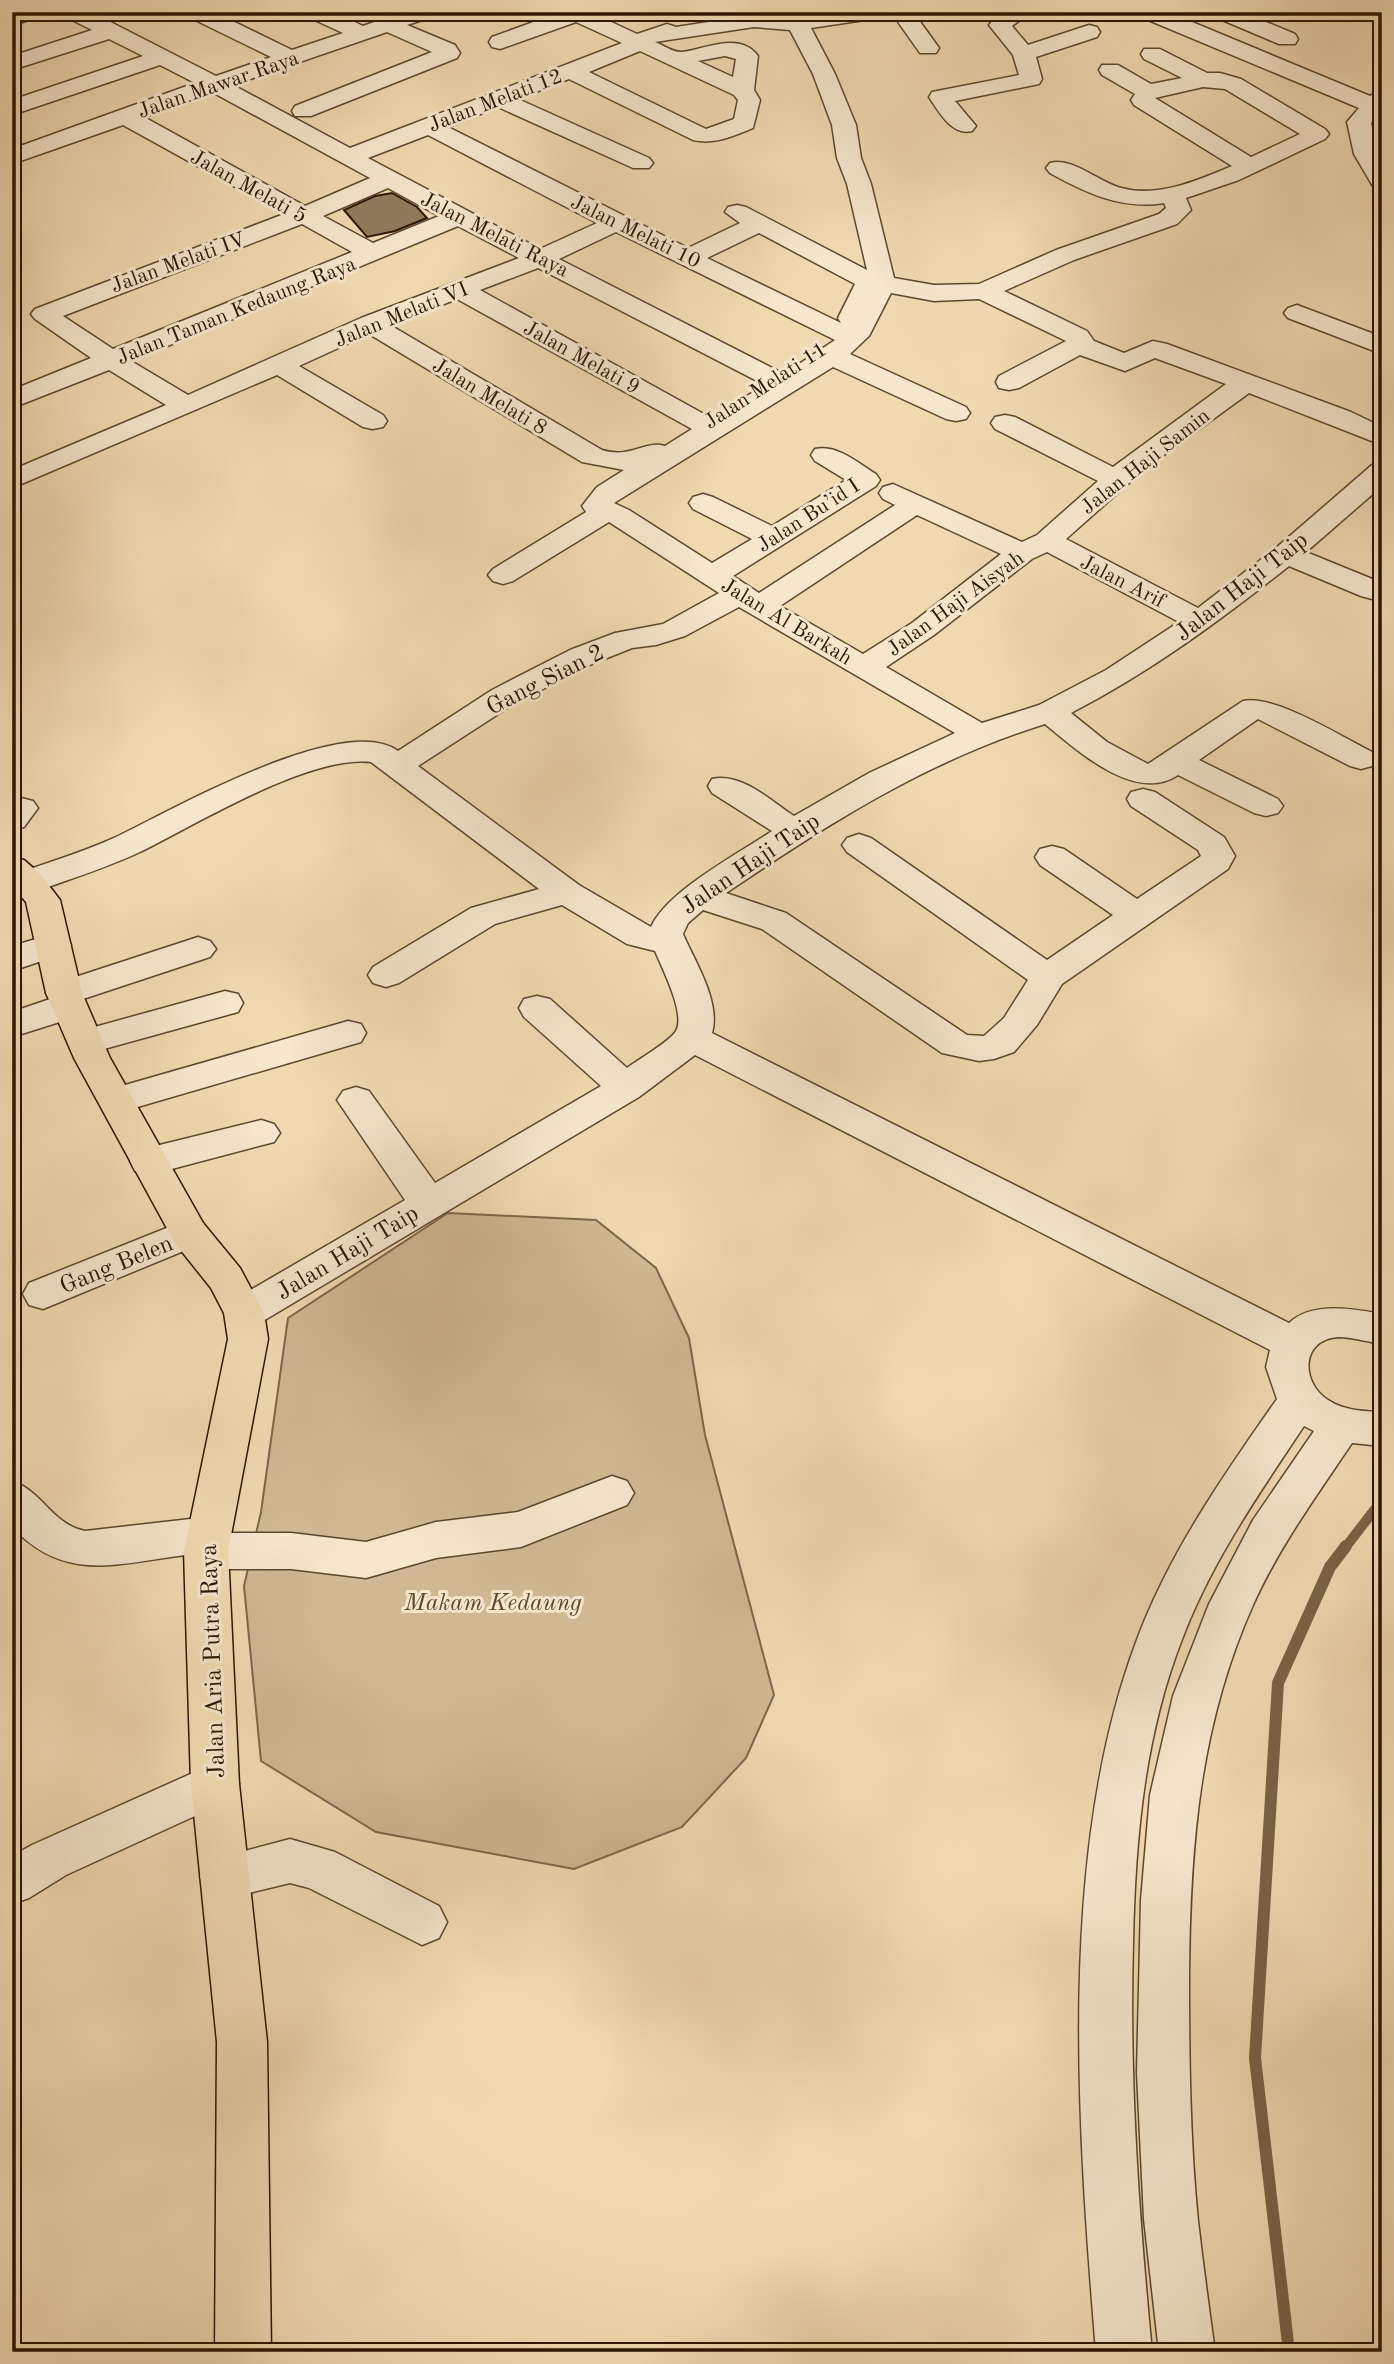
<svg xmlns="http://www.w3.org/2000/svg" width="1394" height="2364" viewBox="0 0 1394 2364" font-family="'Old Standard TT',serif">
	<style>
		.green { fill: #cfb893; stroke: #7d674a; stroke-width: 2 }
		.lines { fill: none; stroke-linecap: round; stroke-linejoin: round }
		.stream-far1 { stroke: #796346; stroke-width: 10 }
		.stream { stroke: #796346; stroke-width: 12 }
		.building { fill: #917b5c; stroke: #2b1600; stroke-width: 2 }
		.minor-casing { stroke: #5c472c; stroke-width: 3 }
		.major-casing { stroke: #2b1600; stroke-width: 3 }
		.minor { fill: #f5e6cc; fill-rule: evenodd }
		.major { fill: #f0d9b1; fill-rule: evenodd }
		.labels { text-anchor: middle; stroke-width: 6; stroke-linejoin: round; paint-order: stroke }
		.far-street-label { font-size: 21px; fill: #2b1600; stroke: #f5e6cc }
		.street-label { font-size: 24px; fill: #2b1600; stroke: #f5e6cc }
		.park-label { font-size: 24px; font-style: italic; fill: #5c472c; stroke: #f5e6cc }
	</style>
	<rect width="100%" height="100%" fill="#f0d9b1"/>
	<filter id="stains"><feTurbulence type="fractalNoise" baseFrequency=".00286" numOctaves="4"/><feColorMatrix values="0 0 0 0 .2 0 0 0 0 .09 0 0 0 0 .02 0 0 0 .5 -.17"/></filter>
	<radialGradient id="worn" r=".72"><stop offset=".6" stop-color="#630" stop-opacity="0"/><stop offset="1" stop-color="#630" stop-opacity=".3"/></radialGradient>
	<path class="green" d="M 448,1213 L 596,1220 L 656,1268 L 689,1338 L 705,1435 L 774,1695 L 746,1758 L 682,1827 L 574,1869 L 376,1832 L 261,1761 L 244,1586 L 261,1512 L 288,1318 Z"/>
	<g class="lines">
		<path class="stream-far1" d="M 1345,1548 L 1382,1500"/>
		<path class="stream" d="M 1289,2352 L 1255,2058 L 1278,1683 L 1330,1567 L 1346,1546"/>
	</g>
	<path class="building" d="M 392,193 L 417,207 L 427,218 L 395,231 L 367,237 L 344,210 L 375,196 Z"/>
	<g class="lines">
		<defs>
			<path id="minor" d="M 12,12 L 42,12 L 39,17 L 12,25 Z
				M 63,12 L 91,12 L 216,76 L 271,57 L 189,17 L 186,12 L 214,12 L 292,50 L 343,33 L 308,17 L 305,12 L 334,12 L 363,26 L 402,12 L 435,12 L 432,17 L 407,25 L 455,45 L 460,53 L 457,58 L 311,116 L 295,116 L 292,111 L 295,106 L 432,52 L 387,32 L 233,85 L 350,148 L 622,43 L 576,22 L 500,49 L 492,47 L 489,42 L 492,37 L 561,12 L 590,12 L 637,34 L 667,24 L 676,27 L 754,15 L 784,17 L 781,12 L 803,12 L 805,16 L 833,12 L 889,12 L 886,17 L 878,18 L 811,28 L 835,74 L 856,125 L 861,158 L 871,184 L 894,278 L 934,285 L 979,284 L 1056,250 L 1159,214 L 1166,208 L 1164,203 C 1122,210 1086,193 1050,173 L 1046,168 L 1050,163 C 1073,157 1098,182 1121,188 C 1158,198 1199,180 1232,166 L 1134,105 L 1131,100 L 1135,94 L 1102,75 L 1099,70 L 1102,65 L 1118,65 L 1151,84 L 1182,78 L 1144,59 L 1141,54 L 1144,49 L 1160,49 L 1207,73 L 1220,73 L 1241,79 L 1325,129 L 1329,134 L 1325,139 L 1239,180 L 1186,198 L 1191,210 L 1177,224 L 1074,260 L 1004,291 L 1087,331 L 1094,341 L 1124,353 L 1153,341 L 1167,344 L 1351,412 L 1382,427 L 1382,445 L 1249,393 L 1146,468 L 1066,539 L 1198,608 L 1276,548 L 1372,465 L 1382,463 L 1382,486 L 1306,552 L 1382,583 L 1382,597 L 1372,599 L 1361,596 L 1289,566 C 1218,622 1152,671 1071,713 L 1107,742 L 1148,764 L 1243,701 C 1274,694 1342,737 1372,752 L 1377,759 L 1372,766 L 1361,769 L 1350,766 L 1258,719 L 1199,760 L 1278,799 L 1283,806 L 1278,813 L 1266,816 L 1254,813 L 1178,775 C 1135,804 1077,750 1045,724 C 926,761 828,824 726,893 L 786,913 L 967,1035 L 984,1036 L 1004,1018 L 1028,980 L 847,852 L 842,845 L 847,838 L 859,834 L 871,838 L 1047,960 L 1113,915 L 1040,865 L 1035,857 L 1040,849 L 1052,846 L 1064,849 L 1137,899 L 1201,856 L 1198,850 L 1131,806 L 1127,799 L 1131,792 L 1143,789 L 1155,792 L 1224,837 L 1235,856 L 1228,869 L 1062,984 L 1037,1025 L 1014,1052 L 994,1059 L 979,1061 L 942,1053 L 762,929 L 703,910 L 688,923 L 683,934 C 695,962 721,1002 712,1033 L 1289,1323 C 1313,1301 1353,1309 1382,1314 L 1382,1344 C 1368,1342 1352,1337 1338,1337 C 1300,1340 1301,1383 1328,1400 C 1345,1411 1363,1411 1382,1412 L 1382,1446 L 1352,1443 C 1317,1495 1279,1547 1253,1605 C 1199,1726 1190,1847 1189,1977 C 1189,2058 1190,2140 1198,2221 C 1203,2264 1209,2308 1215,2352 L 1159,2352 L 1144,2219 L 1137,2073 L 1141,1900 L 1150,1795 L 1173,1696 L 1209,1604 L 1253,1520 L 1314,1431 L 1304,1426 C 1258,1495 1210,1564 1181,1642 C 1144,1738 1135,1842 1133,1944 C 1129,2080 1139,2216 1152,2352 L 1096,2352 C 1078,2130 1057,1856 1135,1645 C 1167,1556 1223,1476 1277,1399 L 1266,1367 L 1270,1350 L 695,1055 L 639,1097 L 258,1324 L 244,1328 L 230,1324 L 224,1313 L 230,1302 L 405,1200 L 337,1100 L 343,1091 L 356,1087 L 369,1091 L 435,1183 L 601,1086 L 524,1017 L 519,1008 L 524,999 L 537,996 L 550,999 L 627,1068 C 639,1059 669,1042 676,1031 C 686,1014 662,968 655,951 L 627,944 L 562,905 L 495,924 L 399,983 L 386,987 L 373,983 L 368,975 L 373,967 L 471,908 L 539,889 L 371,762 C 309,755 197,824 140,852 C 108,867 73,878 40,890 L 28,893 L 16,890 L 12,880 L 16,874 C 49,862 83,852 116,837 C 171,811 344,711 398,751 L 492,690 L 570,650 L 615,633 L 663,624 L 719,593 L 609,522 L 513,581 L 503,584 L 493,581 L 488,575 L 493,569 L 586,512 L 582,506 L 597,487 L 624,470 L 582,462 L 369,334 L 299,366 L 383,415 L 387,421 L 383,427 L 373,429 L 363,427 L 277,375 L 12,488 L 12,470 L 166,405 L 109,370 L 12,408 L 12,390 L 91,358 L 35,319 L 31,314 L 35,309 L 284,214 L 123,125 L 12,164 L 12,149 L 195,83 L 160,65 L 12,115 L 12,100 L 143,56 L 109,39 L 12,70 L 12,56 L 92,30 L 66,17 ZM 754,27 L 790,30 L 813,74 L 832,125 L 837,158 L 847,184 L 867,270 L 746,207 L 737,205 L 728,207 L 725,212 L 740,223 L 688,248 L 448,127 L 498,107 L 633,168 L 649,168 L 653,163 L 649,158 L 518,99 L 569,79 L 693,140 C 715,145 733,136 753,128 L 760,100 L 754,90 L 758,56 C 740,31 705,49 682,52 C 674,53 663,45 655,42 ZM 640,51 L 734,95 L 738,100 L 734,119 L 706,129 L 589,72 ZM 725,56 L 736,59 L 733,77 L 698,61 ZM 1203,87 L 1225,89 L 1300,134 L 1251,157 L 1155,98 ZM 212,92 L 370,178 L 305,206 L 144,117 ZM 428,135 L 597,223 L 540,249 L 368,158 ZM 388,188 L 439,216 L 373,243 L 323,216 ZM 302,224 L 352,252 L 113,349 L 63,316 ZM 458,226 L 519,258 L 361,318 L 188,395 L 131,361 ZM 616,232 L 835,340 L 784,374 L 559,259 ZM 759,233 L 855,284 L 838,318 L 841,323 L 707,258 ZM 538,268 L 765,385 L 711,418 L 480,290 ZM 891,293 L 934,301 L 979,299 L 1066,341 L 999,376 L 996,382 L 999,388 L 1009,390 L 1019,388 L 1080,355 L 1125,371 L 1155,358 L 1226,384 L 1113,467 L 1015,417 L 1005,415 L 995,417 L 991,423 L 995,429 L 1098,481 L 1037,535 L 1022,542 L 893,484 L 883,487 L 879,493 L 883,499 L 895,505 L 759,593 L 733,576 L 876,486 L 880,480 L 876,474 C 858,463 837,444 815,449 L 811,455 L 815,461 L 846,480 L 772,526 L 713,497 L 703,494 L 693,497 L 689,503 L 693,509 L 752,539 L 712,563 L 629,510 L 614,503 L 833,367 L 946,419 L 956,421 L 966,419 L 970,413 L 966,407 L 850,354 L 869,336 ZM 457,299 L 692,429 L 665,446 C 644,440 632,459 602,450 L 390,325 ZM 917,515 L 1001,554 L 912,623 L 863,654 L 780,606 ZM 1047,552 L 1179,622 L 1106,670 L 1039,705 L 982,723 L 886,667 L 934,635 L 1032,559 ZM 739,607 L 955,733 L 869,773 L 794,816 C 771,801 741,772 712,779 L 708,786 L 712,793 L 772,831 C 738,854 667,891 651,927 L 579,885 L 418,766 L 514,704 L 592,664 L 632,648 L 656,645 L 685,636 Z
				M 891,12 L 913,12 L 939,48 L 936,53 L 920,53 Z
				M 1000,12 L 1022,12 L 1020,20 L 1012,26 L 1028,45 L 1089,25 L 1097,27 L 1100,32 L 1097,37 L 1036,57 L 1042,79 L 1039,84 L 955,101 L 976,126 L 972,131 C 952,136 939,112 929,97 L 932,92 L 1019,75 L 1013,55 L 989,25 Z
				M 1138,12 L 1168,12 L 1370,96 L 1382,89 L 1382,110 L 1371,123 L 1382,161 L 1382,190 L 1374,188 L 1354,154 L 1347,122 L 1359,108 L 1141,17 Z
				M 1212,12 L 1242,12 L 1295,34 L 1298,39 L 1295,44 L 1279,44 L 1215,17 Z
				M 1297,305 L 1382,337 L 1382,354 L 1288,318 L 1284,313 L 1288,308 Z
				M 21,798 L 33,801 L 38,808 L 24,827 L 12,830 L 12,800 Z
				M 53,934 L 65,937 L 71,945 L 65,953 L 12,971 L 12,946 Z
				M 198,937 L 210,941 L 216,949 L 210,957 L 83,999 L 87,1006 L 82,1015 L 12,1037 L 12,1012 L 50,999 L 46,993 L 51,985 Z
				M 225,991 L 238,994 L 243,1003 L 238,1012 L 86,1054 L 73,1051 L 68,1042 L 73,1033 Z
				M 348,1021 L 361,1024 L 366,1033 L 361,1042 L 117,1113 L 104,1109 L 98,1100 L 104,1091 Z
				M 261,1120 L 274,1124 L 280,1133 L 274,1142 L 149,1175 L 135,1171 L 130,1161 L 135,1151 Z
				M 189,1219 L 203,1223 L 209,1233 L 203,1243 L 43,1309 L 29,1305 L 23,1294 L 29,1283 Z
				M 612,1476 L 627,1481 L 634,1493 L 627,1505 L 521,1547 L 436,1558 L 366,1578 L 291,1569 L 206,1569 L 190,1564 L 186,1555 C 118,1563 66,1584 12,1527 L 12,1481 C 42,1491 53,1525 85,1531 L 208,1517 L 223,1522 L 229,1533 L 291,1533 L 366,1542 L 436,1522 L 518,1512 Z
				M 215,1763 L 232,1769 L 239,1784 L 232,1799 L 66,1875 L 29,1898 L 12,1904 L 12,1856 L 32,1845 Z
				M 290,1839 L 335,1852 L 439,1906 L 447,1922 L 439,1938 L 422,1945 L 309,1888 L 290,1883 L 224,1899 L 207,1893 L 200,1877 L 207,1861 Z"/>
			<path id="major" d="M 12,857 L 24,860 L 40,874 L 60,900 L 82,993 L 110,1058 L 203,1223 L 240,1268 L 264,1313 L 268,1339 L 228,1551 L 239,1784 L 267,2042 L 271,2352 L 215,2352 L 217,2042 L 191,1784 L 184,1551 L 228,1339 L 224,1313 L 211,1288 L 175,1243 L 74,1058 L 46,993 L 26,902 L 12,886 Z"/>
		</defs>
		<use href="#minor" class="minor-casing"/>
		<use href="#major" class="major-casing"/>
		<use href="#minor" class="minor"/>
		<use href="#major" class="major"/>
	</g>
	<g class="labels">
		<g class="far-street-label">
			<text transform="translate(218 84) rotate(-19)" y="7">Jalan Mawar Raya</text>
			<text transform="translate(495 100) rotate(-21)" y="7">Jalan Melati 12</text>
			<text transform="translate(249 186) rotate(29)" y="7">Jalan Melati 5</text>
			<text transform="translate(636 231) rotate(26)" y="7">Jalan Melati 10</text>
			<text transform="translate(495 234) rotate(27)" y="7">Jalan Melati Raya</text>
			<text transform="translate(178 262) rotate(-20)" y="7">Jalan Melati IV</text>
			<text transform="translate(236 310) rotate(-22)" y="7">Jalan Taman Kedaung Raya</text>
			<text transform="translate(401 314) rotate(-22)" y="7">Jalan Melati VI</text>
			<text transform="translate(582 357) rotate(29)" y="7">Jalan Melati 9</text>
			<text transform="translate(765 385) rotate(-33)" y="7">Jalan Melati 11</text>
			<text transform="translate(490 396) rotate(31)" y="7">Jalan Melati 8</text>
			<text transform="translate(1145 461) rotate(-38)" y="7">Jalan Haji Samin</text>
			<text transform="translate(808 515) rotate(-33)" y="7">Jalan Bu’id I</text>
			<text transform="translate(1123 581) rotate(27)" y="7">Jalan Arif</text>
			<text transform="translate(955 603) rotate(-36)" y="7">Jalan Haji Aisyah</text>
			<text transform="translate(787 621) rotate(31)" y="7">Jalan Al Barkah</text>
		</g>
		<g class="street-label">
			<text transform="translate(1241 586) rotate(-38)" y="8">Jalan Haji Taip</text>
			<text transform="translate(545 679) rotate(-27)" y="8">Gang Sian 2</text>
			<text transform="translate(750 863) rotate(-34)" y="8">Jalan Haji Taip</text>
			<text transform="translate(347 1252) rotate(-31)" y="8">Jalan Haji Taip</text>
			<text transform="translate(116 1264) rotate(-22)" y="8">Gang Belen</text>
			<text transform="translate(212 1661) rotate(-92)" y="8">Jalan Aria Putra Raya</text>
		</g>
		<g class="park-label">
			<text x="493" y="1610">Makam Kedaung</text>
		</g>
	</g>
	<rect width="1394" height="2364" fill="none" stroke="#f0d9b1" stroke-width="42"/>
	<rect x="14" y="14" width="1366" height="2336" fill="none" stroke="#2b1600" stroke-width="3.5"/>
	<rect x="21" y="21" width="1352" height="2322" fill="none" stroke="#2b1600" stroke-width="2"/>
	<rect width="100%" height="100%" filter="url(#stains)"/>
	<rect width="100%" height="100%" fill="url(#worn)"/>
</svg>
